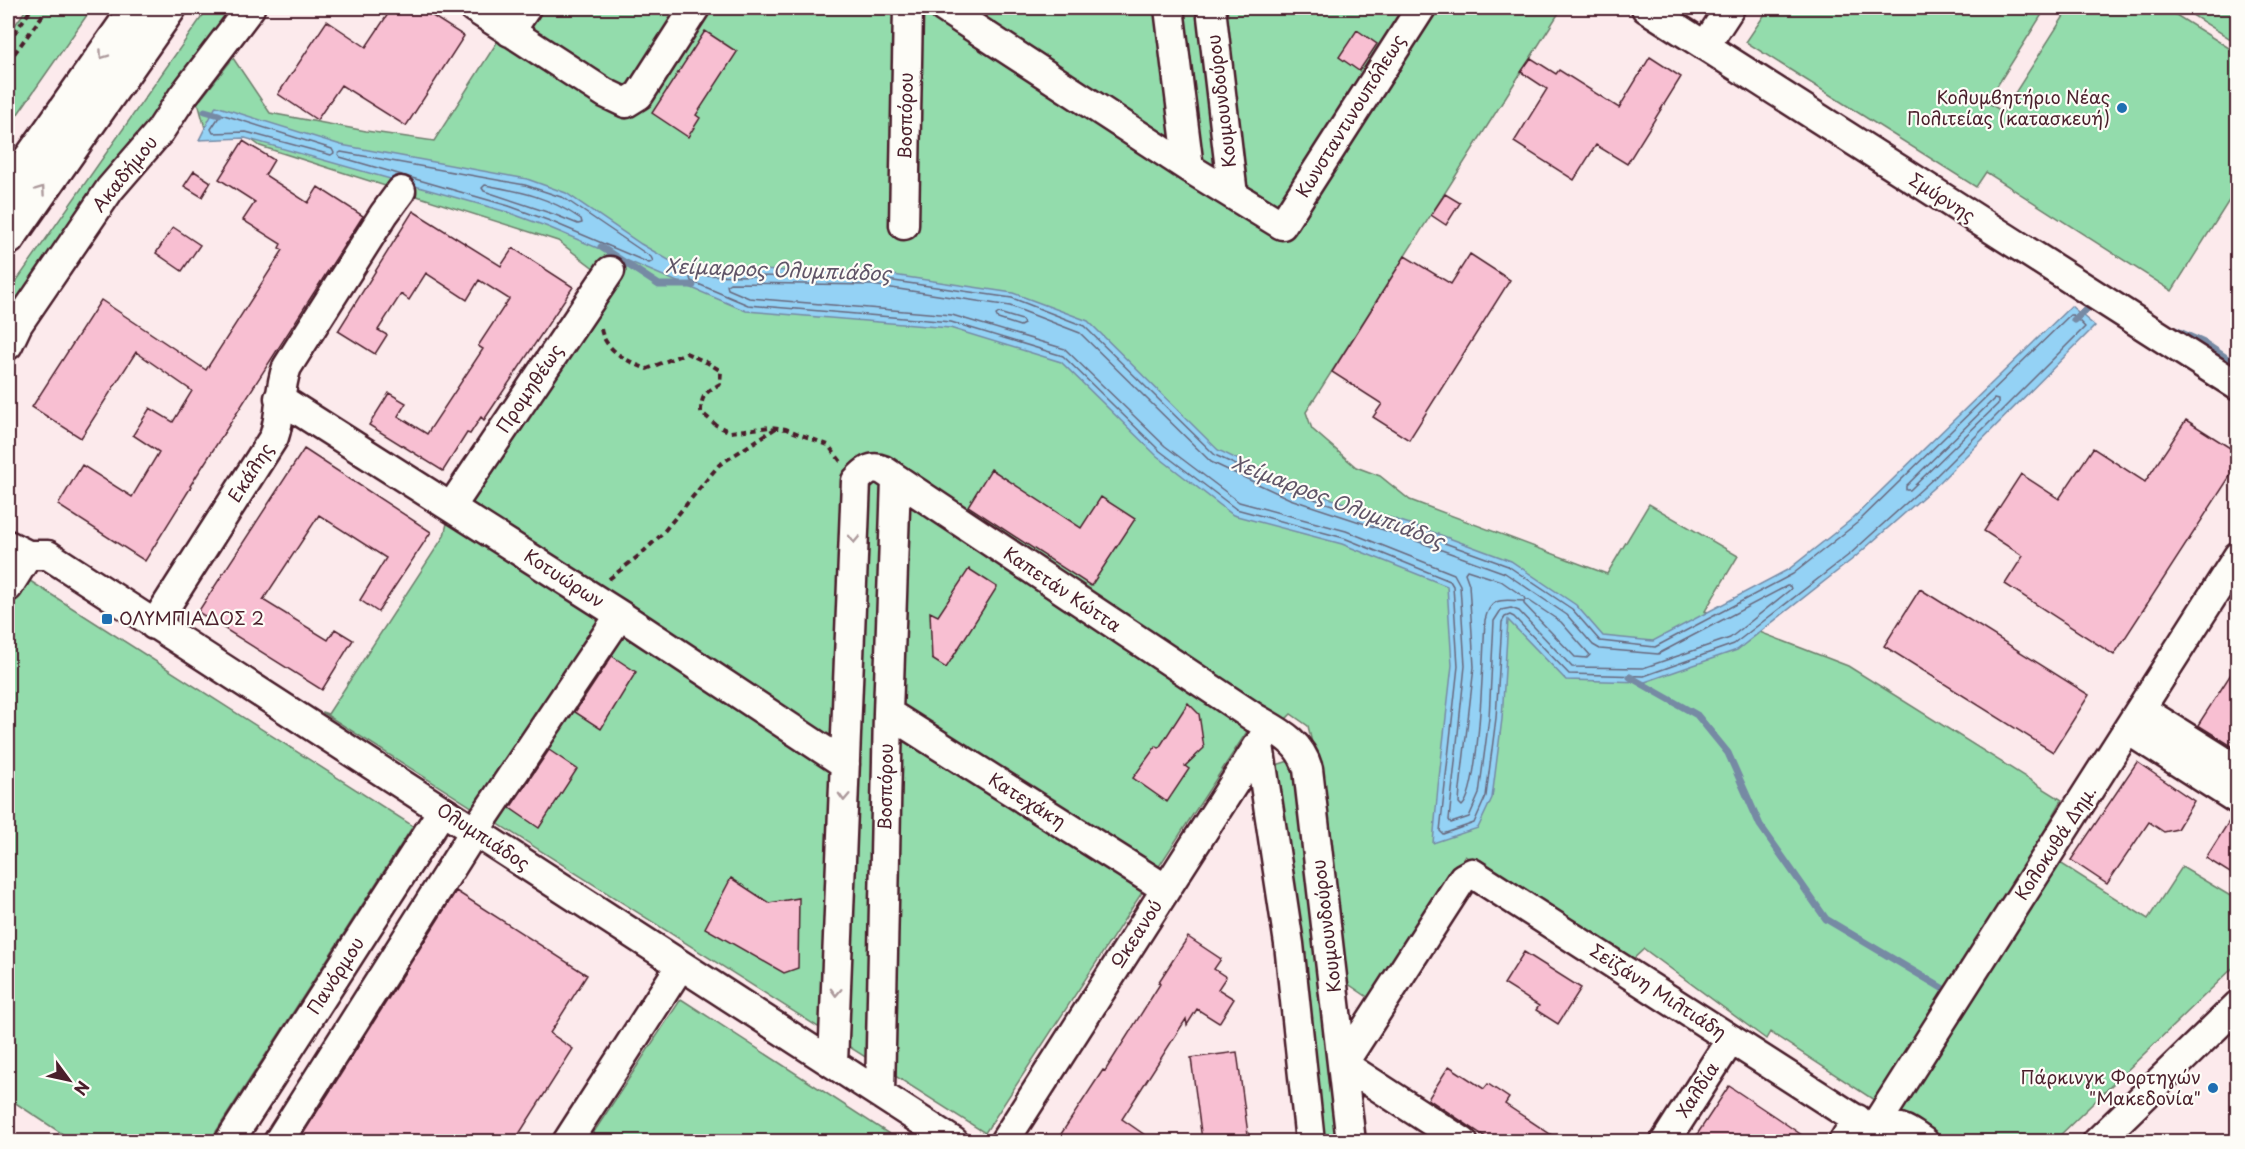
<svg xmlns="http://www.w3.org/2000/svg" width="2245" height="1149" viewBox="0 0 2245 1149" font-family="'Playpen Sans',sans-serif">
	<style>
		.green { fill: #93dcac; stroke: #6e7e6c; stroke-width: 1.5 }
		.water { fill: #94d2f5; stroke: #768aa4; stroke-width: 1.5 }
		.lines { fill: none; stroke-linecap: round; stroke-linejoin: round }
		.shore { stroke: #68677c; stroke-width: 1.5 }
		.stream { stroke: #768aa4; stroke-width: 7 }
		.building { fill: #f8bfd2; stroke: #4a1f2b; stroke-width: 1.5 }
		.minor-casing { stroke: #4a1f2b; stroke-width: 33 }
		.highway-casing { stroke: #4a1f2b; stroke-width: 38 }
		.path { stroke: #4a1f2b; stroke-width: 4; stroke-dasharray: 6 4.5; stroke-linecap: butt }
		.minor { stroke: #fdfcf7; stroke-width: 28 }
		.highway { stroke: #fdfcf7; stroke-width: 33 }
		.oneway { stroke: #ac999b }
		.poi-dot { fill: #1f6fb2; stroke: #fdfcf7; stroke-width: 2 }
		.labels { text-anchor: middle; stroke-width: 4.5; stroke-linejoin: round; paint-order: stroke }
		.poi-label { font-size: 18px; fill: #4a1f2b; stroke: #fdfcf7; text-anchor: end }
		.street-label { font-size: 18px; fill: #4a1f2b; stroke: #fdfcf7 }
		.water-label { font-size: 20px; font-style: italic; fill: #605568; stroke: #fdfcf7 }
	</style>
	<rect width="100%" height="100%" fill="#fceaec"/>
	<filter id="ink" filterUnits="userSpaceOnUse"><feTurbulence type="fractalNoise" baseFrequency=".0167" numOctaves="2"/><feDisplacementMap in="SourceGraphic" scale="12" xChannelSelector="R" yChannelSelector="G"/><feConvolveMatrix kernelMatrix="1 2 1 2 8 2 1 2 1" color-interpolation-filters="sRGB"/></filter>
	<g filter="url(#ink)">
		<path class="green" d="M 27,8 L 92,8 L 8,128 L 8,35 Z
			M 208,8 L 232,8 L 136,138 L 8,333 L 8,293 Z
			M 539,8 L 1562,8 L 1306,412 L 1312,429 L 1356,467 L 1380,476 L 1410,500 L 1607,574 L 1649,504 L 1738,556 L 1705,611 L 1848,666 L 2062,800 L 2035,847 L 2148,919 L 2182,867 L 2237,900 L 2237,964 L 2054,1141 L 1885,1141 L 1900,1117 L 1770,1032 L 1766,1039 L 1644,949 L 1632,960 L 1465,856 L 1372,1000 L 1344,981 L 1318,768 L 1308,726 L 1291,714 L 1286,719 L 1263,707 L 985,1133 L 322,712 L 328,714 L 444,536 L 448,519 L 458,525 L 616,285 L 558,241 L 260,146 L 249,138 L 205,128 L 199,106 L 197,104 L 197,99 L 201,99 L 233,58 L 270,113 L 366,131 L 434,141 L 499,39 Z
			M 1769,8 L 2046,8 L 1987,102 L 2003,112 L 2069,8 L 2165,8 L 2237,53 L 2237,188 L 2172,291 L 1986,172 L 1976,187 L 1746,42 Z
			M 2181,8 L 2237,8 L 2237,43 Z
			M 27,579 L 413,826 L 210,1141 L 73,1141 L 8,1098 L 8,609 Z
			M 1292,760 L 1336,1141 L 1324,1141 L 1300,937 L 1276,765 Z
			M 681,999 L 900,1141 L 588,1141 Z"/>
		<path class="water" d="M 216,106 L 341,145 L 527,179 L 566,193 L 641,244 L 684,269 L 873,272 L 1013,293 L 1088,321 L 1218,450 L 1295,487 L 1419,527 L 1511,561 L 1576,605 L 1603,636 L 1653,641 L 1789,569 L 1852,519 L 2071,306 L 2095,326 L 1940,482 L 1854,558 L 1737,650 L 1645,682 L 1566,680 L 1508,620 L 1502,719 L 1492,798 L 1478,828 L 1433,843 L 1438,787 L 1452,665 L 1447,586 L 1342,544 L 1233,515 L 1157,456 L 1061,362 L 950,328 L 746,311 L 548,227 L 507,212 L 245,138 L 199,140 Z"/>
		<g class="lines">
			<path class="shore" d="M 221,114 L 332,149 L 334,153 L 331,155 L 246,132 L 213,133 L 211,129 Z
				M 402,175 L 340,157 L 338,154 L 341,152 L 525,185 L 564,198 L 651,257 L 653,261 L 649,263 L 550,221 L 509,206 L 405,176
				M 485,185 C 523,192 549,197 581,219 L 582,223 L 578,224 L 553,214 L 484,191 L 482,188 Z
				M 693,275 L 873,278 L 1012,298 L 1084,326 L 1215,455 L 1293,492 L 1417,533 L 1508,566 L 1572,609 L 1600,641 L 1655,647 L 1793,574 L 1857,523 L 2070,315 L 2073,315 L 2085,327 L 1935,477 L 1850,554 L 1734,644 L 1644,676 L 1569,674 L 1514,617 L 1510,615 L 1505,617 L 1502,622 L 1496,718 L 1486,796 L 1474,823 L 1443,834 L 1440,831 L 1458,666 L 1453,586 L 1450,581 L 1344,538 L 1236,509 L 1160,451 L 1063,356 L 951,322 L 748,305 L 691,281 L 690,278 Z
				M 730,283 L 872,285 L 1010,306 L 1080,333 L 1211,462 L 1290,499 L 1414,540 L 1505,573 L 1567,615 L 1593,645 L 1600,649 L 1658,654 L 1787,586 L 1790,586 L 1791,589 L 1730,638 L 1643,668 L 1572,667 L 1519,611 L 1511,608 L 1501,610 L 1494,621 L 1489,718 L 1479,794 L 1469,817 L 1451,823 L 1449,820 L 1465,666 L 1460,585 L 1454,574 L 1346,531 L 1239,502 L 1165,446 L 1065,349 L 952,315 L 749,298 L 728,289 L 727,285 Z
				M 999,313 L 1022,320 L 1024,324 L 1020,326 L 998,319 L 996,315 Z
				M 1994,399 L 1998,400 L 1998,404 L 1910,490 L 1906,490 L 1906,486 Z
				M 1467,570 L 1501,581 L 1524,597 L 1525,600 L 1528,600 L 1561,622 L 1590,655 L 1587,658 L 1575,657 L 1524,604 L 1524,601 C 1506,601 1491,594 1485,620 C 1483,651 1480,791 1462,806 L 1459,803 L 1460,789 L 1474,667 L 1469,584 L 1465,573 Z"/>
			<path class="stream" d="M 205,111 L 219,115
				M 601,247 L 659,285 L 693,285
				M 2074,320 L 2095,302
				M 2175,330 L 2204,343 L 2238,366
				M 1630,677 L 1697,715 L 1728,753 L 1760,825 L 1826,919 L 1952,994"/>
		</g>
		<path class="building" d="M 392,8 L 420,8 L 464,36 L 406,126 L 341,85 L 317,120 L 278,94 L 327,21 L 366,47 Z
			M 1357,30 L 1377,44 L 1359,71 L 1339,57 Z
			M 705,31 L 737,52 L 696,115 L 700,118 L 688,137 L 652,113 Z
			M 1650,57 L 1681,77 L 1627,164 L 1596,145 L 1574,180 L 1514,142 L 1547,89 L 1521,72 L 1531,58 L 1556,74 L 1559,70 L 1619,108 Z
			M 243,141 L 274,160 L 265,175 L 308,203 L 318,187 L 363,216 L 190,486 L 191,487 L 145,561 L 58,505 L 82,465 L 132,497 L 159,452 L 133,435 L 150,408 L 173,422 L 192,391 L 136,352 L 81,438 L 32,407 L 101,300 L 206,370 L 283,250 L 279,248 L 281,244 L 243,220 L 255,202 L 219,179 Z
			M 194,171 L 211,182 L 202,197 L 184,186 Z
			M 1445,194 L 1460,203 L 1446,225 L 1431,215 Z
			M 413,211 L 501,266 L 513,248 L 573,287 L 484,420 L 481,417 L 470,434 L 467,433 L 443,471 L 369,425 L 389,393 L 406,403 L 398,416 L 427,434 L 483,349 L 478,346 L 509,299 L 479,280 L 467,300 L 426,273 L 409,300 L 401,294 L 378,330 L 387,335 L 375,354 L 338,331 Z
			M 173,227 L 200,245 L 182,271 L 156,253 Z
			M 1470,254 L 1510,280 L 1409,440 L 1373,417 L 1382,404 L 1332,372 L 1405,256 L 1451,284 Z
			M 2186,420 L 2238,453 L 2238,464 L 2114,655 L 2005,584 L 2023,556 L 1984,531 L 2021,474 L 2059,499 L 2093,448 L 2145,482 Z
			M 304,449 L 431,532 L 378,612 L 360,600 L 386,558 L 319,515 L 263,600 L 328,640 L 335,629 L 353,640 L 322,690 L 198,612 Z
			M 991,469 L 1081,528 L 1101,497 L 1135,519 L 1091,586 L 968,506 Z
			M 969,569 L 997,587 L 946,668 L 932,659 L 930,612 L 938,616 Z
			M 1920,589 L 2089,695 L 2053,752 L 1884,646 Z
			M 612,656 L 636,672 L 601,729 L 575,712 Z
			M 2238,663 L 2238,750 L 2198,725 Z
			M 1188,703 L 1199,714 L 1204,748 L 1185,766 L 1189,769 L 1167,802 L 1133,778 L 1156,746 L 1159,748 Z
			M 549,750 L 577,769 L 539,828 L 510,808 Z
			M 2137,762 L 2194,801 L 2177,829 L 2164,832 L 2149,822 L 2107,884 L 2071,860 Z
			M 2233,815 L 2238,816 L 2238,878 L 2206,858 Z
			M 731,878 L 769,903 L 799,898 L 798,968 L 784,973 L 705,928 Z
			M 456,891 L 587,975 L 550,1033 L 573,1049 L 514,1142 L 298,1142 Z
			M 1188,937 L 1221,959 L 1214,969 L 1226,977 L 1218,989 L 1234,999 L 1219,1023 L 1197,1009 L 1187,1025 L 1186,1019 L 1122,1119 L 1155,1142 L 1072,1142 L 1061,1134 L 1103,1070 L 1105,1071 L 1160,984 L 1158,983 Z
			M 1524,952 L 1581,988 L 1558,1024 L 1536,1010 L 1539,1006 L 1504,984 Z
			M 1237,1052 L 1248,1134 L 1202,1140 L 1191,1058 Z
			M 1449,1066 L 1484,1089 L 1488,1084 L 1509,1098 L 1505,1104 L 1562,1142 L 1493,1142 L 1428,1099 Z
			M 1729,1086 L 1777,1118 L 1812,1142 L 1692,1142 Z"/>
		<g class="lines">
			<defs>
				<path id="minor" d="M 474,8 L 605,93 L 626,103 L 639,95 L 695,8
					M 944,8 L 1189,168 L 1282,225 L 1421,8
					M 1169,8 L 1189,168
					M 1211,8 L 1233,195
					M 1646,8 L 2238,386
					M 510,32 L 526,8
					M 1705,46 L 1730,8
					M 904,225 L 908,8
					M 8,345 L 18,324 L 110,189 L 160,131 L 183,96 L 250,8
					M 279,398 L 620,615 L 845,764
					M 451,507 L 610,271
					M 8,545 L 28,555 L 48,555 L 954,1142
					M 8,587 L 28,555
					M 154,625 L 274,437 C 282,414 278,390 287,367 L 384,214 L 401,191
					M 2141,709 L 2238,770
					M 888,713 L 1166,889
					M 2128,730 L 2238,800
					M 1259,745 L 1289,944 L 1310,1142
					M 833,1063 L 856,481 C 864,472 871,465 883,470 L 1255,718 C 1279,732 1300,741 1308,769 L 1351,1142
					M 880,1094 L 888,713 L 896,480
					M 1873,1129 L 2238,556
					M 1873,1129 C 1898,1123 1904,1128 1924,1142
					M 229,1142 L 442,811
					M 278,1142 L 474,832 L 620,615
					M 567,1142 L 681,965
					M 1004,1142 L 1270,727
					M 1463,1142 L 1343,1064 L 1463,878 L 1472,873 L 1891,1142
					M 1665,1142 L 1731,1039
					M 1843,1142 L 1857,1119
					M 2097,1142 L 2238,1005"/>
				<path id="highway" d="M 8,191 L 137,8
					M 8,238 L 169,8"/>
			</defs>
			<use href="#minor" class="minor-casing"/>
			<use href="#highway" class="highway-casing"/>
			<path class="path" d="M 8,42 L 32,8
				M 8,62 L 48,8
				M 601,329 C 605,351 629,362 647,369 L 686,353 L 708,363 L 721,371 L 720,384 C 706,392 701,395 701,412 L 716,425 L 730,432 L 770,427 L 786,429 L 828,445 L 842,463
				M 609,579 L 641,554 L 661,535 L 719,465 L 776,428"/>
			<use href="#minor" class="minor"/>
			<use href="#highway" class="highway"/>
		</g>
		<defs><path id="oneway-chevron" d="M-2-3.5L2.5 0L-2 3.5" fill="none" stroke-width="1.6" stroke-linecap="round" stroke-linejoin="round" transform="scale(1.5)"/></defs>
		<g class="oneway">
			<use href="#oneway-chevron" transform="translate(103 55) rotate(125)"/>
			<use href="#oneway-chevron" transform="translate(41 190) rotate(-55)"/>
			<use href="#oneway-chevron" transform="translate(854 539) rotate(92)"/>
			<use href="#oneway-chevron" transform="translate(844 797) rotate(92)"/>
			<use href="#oneway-chevron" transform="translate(836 992) rotate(92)"/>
		</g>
	</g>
	<g class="poi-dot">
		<circle cx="2122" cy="108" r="6"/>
		<rect x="101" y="613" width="12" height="12" rx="3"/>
		<circle cx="2213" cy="1088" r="6"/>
	</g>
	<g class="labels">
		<g class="poi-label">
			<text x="2110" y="104">Κολυμβητήριο Νέας<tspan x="2110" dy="21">Πολιτείας (κατασκευή)</tspan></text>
			<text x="119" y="625" text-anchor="start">ΟΛΥΜΠΙΑΔΟΣ 2</text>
			<text x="2201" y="1084">Πάρκινγκ Φορτηγών<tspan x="2201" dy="21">"Μακεδονία"</tspan></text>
		</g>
		<g class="street-label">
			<text transform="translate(1222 101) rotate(-97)" y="6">Κουμουνδούρου</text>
			<text transform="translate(906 116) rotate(-89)" y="6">Βοσπόρου</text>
			<text transform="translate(1351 116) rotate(-58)" y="6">Κωνσταντινουπόλεως</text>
			<text transform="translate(125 174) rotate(-51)" y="6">Ακαδήμου</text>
			<text transform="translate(1942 198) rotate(33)" y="6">Σμύρνης</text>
			<text transform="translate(530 389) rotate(-56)" y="6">Προμηθέως</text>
			<text transform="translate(251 473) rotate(-57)" y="6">Εκάλης</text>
			<text transform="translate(564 579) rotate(33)" y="6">Κοτυώρων</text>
			<text transform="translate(1062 590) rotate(34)" y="6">Καπετάν Κώττα</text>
			<text transform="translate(886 787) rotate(-89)" y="6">Βοσπόρου</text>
			<text transform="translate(1027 801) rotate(32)" y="6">Κατεχάκη</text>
			<text transform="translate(483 837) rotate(33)" y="6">Ολυμπιάδος</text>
			<text transform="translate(2056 843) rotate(-57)" y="6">Κολοκυθά Δημ.</text>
			<text transform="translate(1327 926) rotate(-97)" y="6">Κουμουνδούρου</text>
			<text transform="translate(1137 934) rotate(-57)" y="6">Ωκεανού</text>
			<text transform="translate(336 976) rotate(-57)" y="6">Πανόρμου</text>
			<text transform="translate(1658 992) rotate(33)" y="6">Σεϊζάνη Μιλτιάδη</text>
			<text transform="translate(1698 1090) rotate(-57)" y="6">Χαλδία</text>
		</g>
		<g class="water-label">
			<text transform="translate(778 270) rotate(2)" y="7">Χείμαρρος Ολυμπιάδος</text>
			<text transform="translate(1338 502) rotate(21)" y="7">Χείμαρρος Ολυμπιάδος</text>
		</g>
	</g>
	<rect width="2245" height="1149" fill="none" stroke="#fdfcf7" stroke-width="30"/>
	<rect x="15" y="15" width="2215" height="1119" fill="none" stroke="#4a1f2b" stroke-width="2" filter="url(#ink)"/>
	<g transform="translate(69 1080) rotate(123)" stroke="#fdfcf7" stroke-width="4.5" paint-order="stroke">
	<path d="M0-4.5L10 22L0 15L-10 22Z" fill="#4a1f2b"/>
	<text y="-9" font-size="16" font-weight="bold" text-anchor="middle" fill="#4a1f2b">N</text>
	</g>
</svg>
